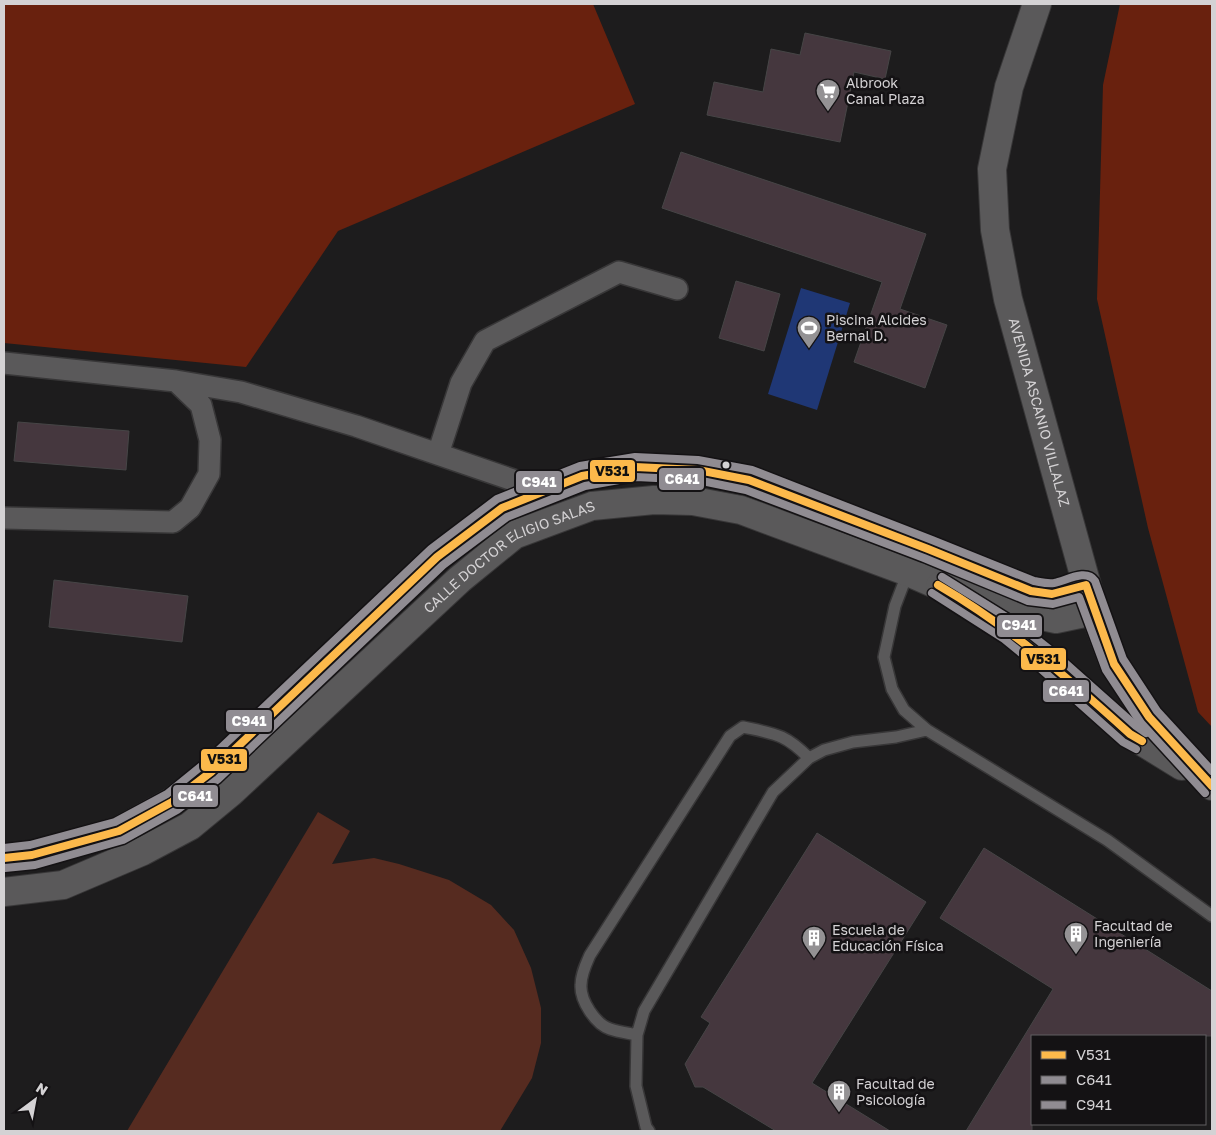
<svg xmlns="http://www.w3.org/2000/svg" width="1216" height="1135" viewBox="0 0 1216 1135" font-family="'Golos Text',sans-serif">
	<style>
		.green { fill: #562b20 }
		.forest { fill: #69210e }
		.water { fill: #1f3775 }
		.building { fill: #45373e; stroke: #464546 }
		.lines { fill: none; stroke-linecap: round; stroke-linejoin: round }
		.service-casing { stroke: #383738; stroke-width: 14 }
		.minor-casing { stroke: #383738; stroke-width: 24 }
		.tertiary-casing { stroke: #383738; stroke-width: 30 }
		.secondary-casing { stroke: #383738; stroke-width: 30 }
		.service { stroke: #5a595a; stroke-width: 11 }
		.minor { stroke: #5a595a; stroke-width: 21 }
		.tertiary { stroke: #5a595a; stroke-width: 28 }
		.secondary { stroke: #5a595a; stroke-width: 28 }
		.bus-1-casing { stroke: #141214; stroke-width: 11 }
		.bus-2-casing { stroke: #141214; stroke-width: 11 }
		.bus-3-casing { stroke: #141214; stroke-width: 11 }
		.bus-1 { stroke: #fcb94b; stroke-width: 8 }
		.bus-2 { stroke: #908c92; stroke-width: 8 }
		.bus-3 { stroke: #908c92; stroke-width: 8 }
		.bus-dot { fill: #d4d2d4; stroke: #141214; stroke-width: 2 }
		.labels { text-anchor: middle; stroke-width: 5; stroke-linejoin: round; paint-order: stroke }
		.poi-label { font-size: 14px; fill: #d4d2d4; stroke: #141214; text-anchor: start }
		.street-label { font-size: 14px; fill: #d4d2d4; stroke: #141214 }
		.line-badge { stroke: #141214; stroke-width: 2 }
		.badge-label { font-size: 14px; text-anchor: middle; font-weight: bold; fill: #fff }
		.pale-badge-label { font-size: 14px; text-anchor: middle; font-weight: bold; fill: #111 }
	</style>
	<rect width="100%" height="100%" fill="#1d1c1d"/>
	<path class="green" d="M 318,812 L 350,831 L 332,864 L 374,858 L 399,864 L 449,880 L 491,905 L 514,930 L 531,968 L 541,1008 L 541,1043 L 532,1078 L 500,1131 L 127,1131 Z"/>
	<path class="forest" d="M 4,4 L 593,4 L 635,104 L 338,231 L 246,367 L 4,343 Z
		M 1120,4 L 1212,4 L 1212,727 L 1198,712 L 1148,528 L 1097,299 L 1103,85 Z"/>
	<path class="water" d="M 801,288 L 850,303 L 817,410 L 768,394 Z"/>
	<path class="building" d="M 805,33 L 891,51 L 885,79 L 854,72 L 840,142 L 707,115 L 714,82 L 763,92 L 771,49 L 800,55 Z
		M 681,152 L 926,234 L 900,309 L 947,325 L 925,388 L 854,362 L 882,282 L 662,208 Z
		M 736,281 L 780,294 L 764,351 L 719,338 Z
		M 18,422 L 129,431 L 126,470 L 14,461 Z
		M 54,580 L 188,596 L 182,642 L 49,627 Z
		M 817,833 L 926,902 L 812,1083 L 890,1131 L 776,1131 L 703,1087 L 695,1087 L 685,1064 L 710,1023 L 701,1017 Z
		M 984,848 L 1212,991 L 1212,1036 L 1032,1036 L 1032,1131 L 966,1131 L 1053,989 L 940,918 Z"/>
	<g class="lines">
		<defs>
			<path id="service" d="M 908,572 L 895,606 L 884,657 L 892,689 L 904,710 L 927,730 L 1107,840 L 1212,916
				M 637,1035 C 628,1033 619,1032 610,1029 C 595,1024 580,1000 581,985 C 581,974 586,964 590,955 L 730,736 L 743,727 C 776,734 785,734 809,758
				M 649,1131 L 646,1127 L 636,1086 L 637,1035 L 644,1011 L 773,792 L 809,758 L 824,750 L 853,742 L 896,737 L 927,730"/>
			<path id="minor" d="M 4,363 L 176,381 L 241,392 L 356,426 L 545,491
				M 438,454 L 461,383 L 485,341 L 619,272 L 677,289
				M 4,518 L 173,522 L 190,508 L 209,474 L 210,440 L 201,405 L 176,381"/>
			<g id="tertiary">
				<path d="M 4,858 L 32,855 L 119,831 L 172,802 L 211,772 L 437,557 L 502,508 L 582,476 L 635,467 L 698,470 L 749,480 L 928,549 L 1031,591 L 1052,594 L 1086,585"/>
				<path id="s1" d="M 4,892 L 63,885 L 143,851 L 190,826 L 230,793 L 460,579 L 514,535 L 592,506 L 654,500 L 693,501 L 741,510 L 908,572 L 940,586 L 1028,613 L 1056,619 L 1094,611"/>
			</g>
			<g id="secondary">
				<path id="s2" d="M 1037,4 L 1009,87 L 992,169 L 995,230 L 1008,299 L 1094,611 L 1114,664 L 1149,717 L 1212,786"/>
				<path d="M 940,586 L 1010,631 L 1047,661 L 1130,734 L 1182,766"/>
			</g>
		</defs>
		<use href="#service" class="service-casing"/>
		<use href="#minor" class="minor-casing"/>
		<use href="#tertiary" class="tertiary-casing"/>
		<use href="#secondary" class="secondary-casing"/>
		<use href="#service" class="service"/>
		<use href="#minor" class="minor"/>
		<use href="#tertiary" class="tertiary"/>
		<use href="#secondary" class="secondary"/>
		<defs>
			<path id="bus-1" d="M 938,585 C 1009,626 1069,679 1130,734 L 1142,741
				M 4,858 L 32,855 L 119,831 L 172,802 L 211,772 L 437,557 L 502,508 L 582,476 L 635,467 L 698,470 L 749,480 L 928,549 L 1031,591 L 1052,594 L 1086,585 L 1114,664 L 1149,717 L 1212,786"/>
			<path id="bus-2" d="M 932,593 L 1004,639 L 1041,669 L 1123,742 L 1136,749
				M 5,868 L 35,865 L 123,840 L 177,810 L 218,779 L 443,565 L 507,517 L 585,486 L 636,477 L 697,480 L 746,490 L 924,558 L 1028,601 L 1053,604 L 1079,597 L 1106,670 L 1141,723 L 1205,793"/>
			<path id="bus-3" d="M 942,577 L 1016,623 L 1054,653 L 1136,726 L 1146,733
				M 4,848 L 30,845 L 115,822 L 167,794 L 204,764 L 431,549 L 497,499 L 580,466 L 635,457 L 698,460 L 752,470 L 932,540 L 1034,581 C 1040,582 1047,584 1054,583 C 1066,581 1086,568 1095,581 L 1123,659 L 1157,711 L 1212,771"/>
		</defs>
		<use href="#bus-1" class="bus-1-casing"/>
		<use href="#bus-2" class="bus-2-casing"/>
		<use href="#bus-3" class="bus-3-casing"/>
		<use href="#bus-1" class="bus-1"/>
		<use href="#bus-2" class="bus-2"/>
		<use href="#bus-3" class="bus-3"/>
	</g>
	<defs>
		<symbol id="supermarket-pin" viewBox="-11 -11 22 30"><path d="M0 17L-7.5 6A9.5 9.5 0 1 1 7.5 6Z" fill="#949294" stroke="#141214"/><path d="M-6-5.5h2.5l.6 2H6L4.5 2H-2.5L-4.4-4H-6ZM-1.5 3.2a1.3 1.3 0 1 0 .1 0ZM3 3.2a1.3 1.3 0 1 0 .1 0Z" fill="#fff"/></symbol>
		<symbol id="stadium-pin" viewBox="-11 -11 22 30"><path d="M0 17L-7.5 6A9.5 9.5 0 1 1 7.5 6Z" fill="#949294" stroke="#141214"/><path d="M0-5a6.5 5 0 1 0 0 10a6.5 5 0 1 0 0-10ZM-3.5-1.8h7v3.6h-7Z" fill="#fff"/></symbol>
		<symbol id="building-pin" viewBox="-11 -11 22 30"><path d="M0 17L-7.5 6A9.5 9.5 0 1 1 7.5 6Z" fill="#949294" stroke="#141214"/><path d="M-4-6H4V6H1V3H-1V6H-4ZM-2.5-4.3h1.7v1.8h-1.7ZM.8-4.3h1.7v1.8H.8ZM-2.5-1h1.7V.8h-1.7ZM.8-1h1.7V.8H.8Z" fill="#fff"/></symbol>
	</defs>
	<g fill-rule="evenodd">
		<use href="#supermarket-pin" x="814" y="77" width="28" height="38"/>
		<use href="#stadium-pin" x="795" y="314" width="28" height="38"/>
		<use href="#building-pin" x="1062" y="920" width="28" height="38"/>
		<use href="#building-pin" x="800" y="924" width="28" height="38"/>
		<use href="#building-pin" x="825" y="1078" width="28" height="38"/>
	</g>
	<circle class="bus-dot" cx="726" cy="465" r="4.5"/>
	<g class="labels">
		<g class="poi-label">
			<text x="846" y="88">Albrook<tspan x="846" dy="16">Canal Plaza</tspan></text>
			<text x="826" y="325">Piscina Alcides<tspan x="826" dy="16">Bernal D.</tspan></text>
			<text x="1094" y="931">Facultad de<tspan x="1094" dy="16">Ingeniería</tspan></text>
			<text x="832" y="935">Escuela de<tspan x="832" dy="16">Educación Física</tspan></text>
			<text x="856" y="1089">Facultad de<tspan x="856" dy="16">Psicología</tspan></text>
		</g>
		<g class="street-label">
			<text dy="5" stroke="none"><textPath href="#s2" startOffset="420">AVENIDA ASCANIO VILLALAZ</textPath></text>
			<text dy="5" stroke="none"><textPath href="#s1" startOffset="620">CALLE DOCTOR ELIGIO SALAS</textPath></text>
		</g>
	</g>
	<g class="line-badge">
		<rect x="589" y="459" width="47" height="24" rx="5" fill="#fcb94b"/>
		<rect x="658" y="467" width="47" height="24" rx="5" fill="#908c92"/>
		<rect x="515" y="470" width="48" height="24" rx="5" fill="#908c92"/>
		<rect x="996" y="614" width="47" height="24" rx="5" fill="#908c92"/>
		<rect x="1020" y="647" width="47" height="24" rx="5" fill="#fcb94b"/>
		<rect x="1042" y="679" width="48" height="24" rx="5" fill="#908c92"/>
		<rect x="225" y="709" width="48" height="24" rx="5" fill="#908c92"/>
		<rect x="200" y="748" width="48" height="24" rx="5" fill="#fcb94b"/>
		<rect x="172" y="784" width="47" height="24" rx="5" fill="#908c92"/>
	</g>
	<g class="badge-label">
		<text x="682" y="484">C641</text>
		<text x="539" y="487">C941</text>
		<text x="1019" y="630">C941</text>
		<text x="1066" y="696">C641</text>
		<text x="249" y="726">C941</text>
		<text x="195" y="801">C641</text>
	</g>
	<g class="pale-badge-label">
		<text x="612" y="476">V531</text>
		<text x="1043" y="664">V531</text>
		<text x="224" y="764">V531</text>
	</g>
	<rect width="1216" height="1135" fill="none" stroke="#d4d2d4" stroke-width="10"/>
	<rect x="1031" y="1035" width="175" height="90" fill="#141214" stroke="#615f61"/>
	<rect x="1041" y="1051" width="25" height="8" fill="#fcb94b" stroke="#615f61"/>
	<text x="1076" y="1060" font-size="15" fill="#d4d2d4">V531</text>
	<rect x="1041" y="1076" width="25" height="8" fill="#908c92" stroke="#615f61"/>
	<text x="1076" y="1085" font-size="15" fill="#d4d2d4">C641</text>
	<rect x="1041" y="1101" width="25" height="8" fill="#908c92" stroke="#615f61"/>
	<text x="1076" y="1110" font-size="15" fill="#d4d2d4">C941</text>
	<g transform="translate(35 1100) rotate(32)" stroke="#141214" stroke-width="4" paint-order="stroke">
	<path d="M0-4L9 19L0 12L-9 19Z" fill="#d4d2d4"/>
	<text y="-8" font-size="14" font-weight="bold" text-anchor="middle" fill="#d4d2d4">N</text>
	</g>
</svg>
